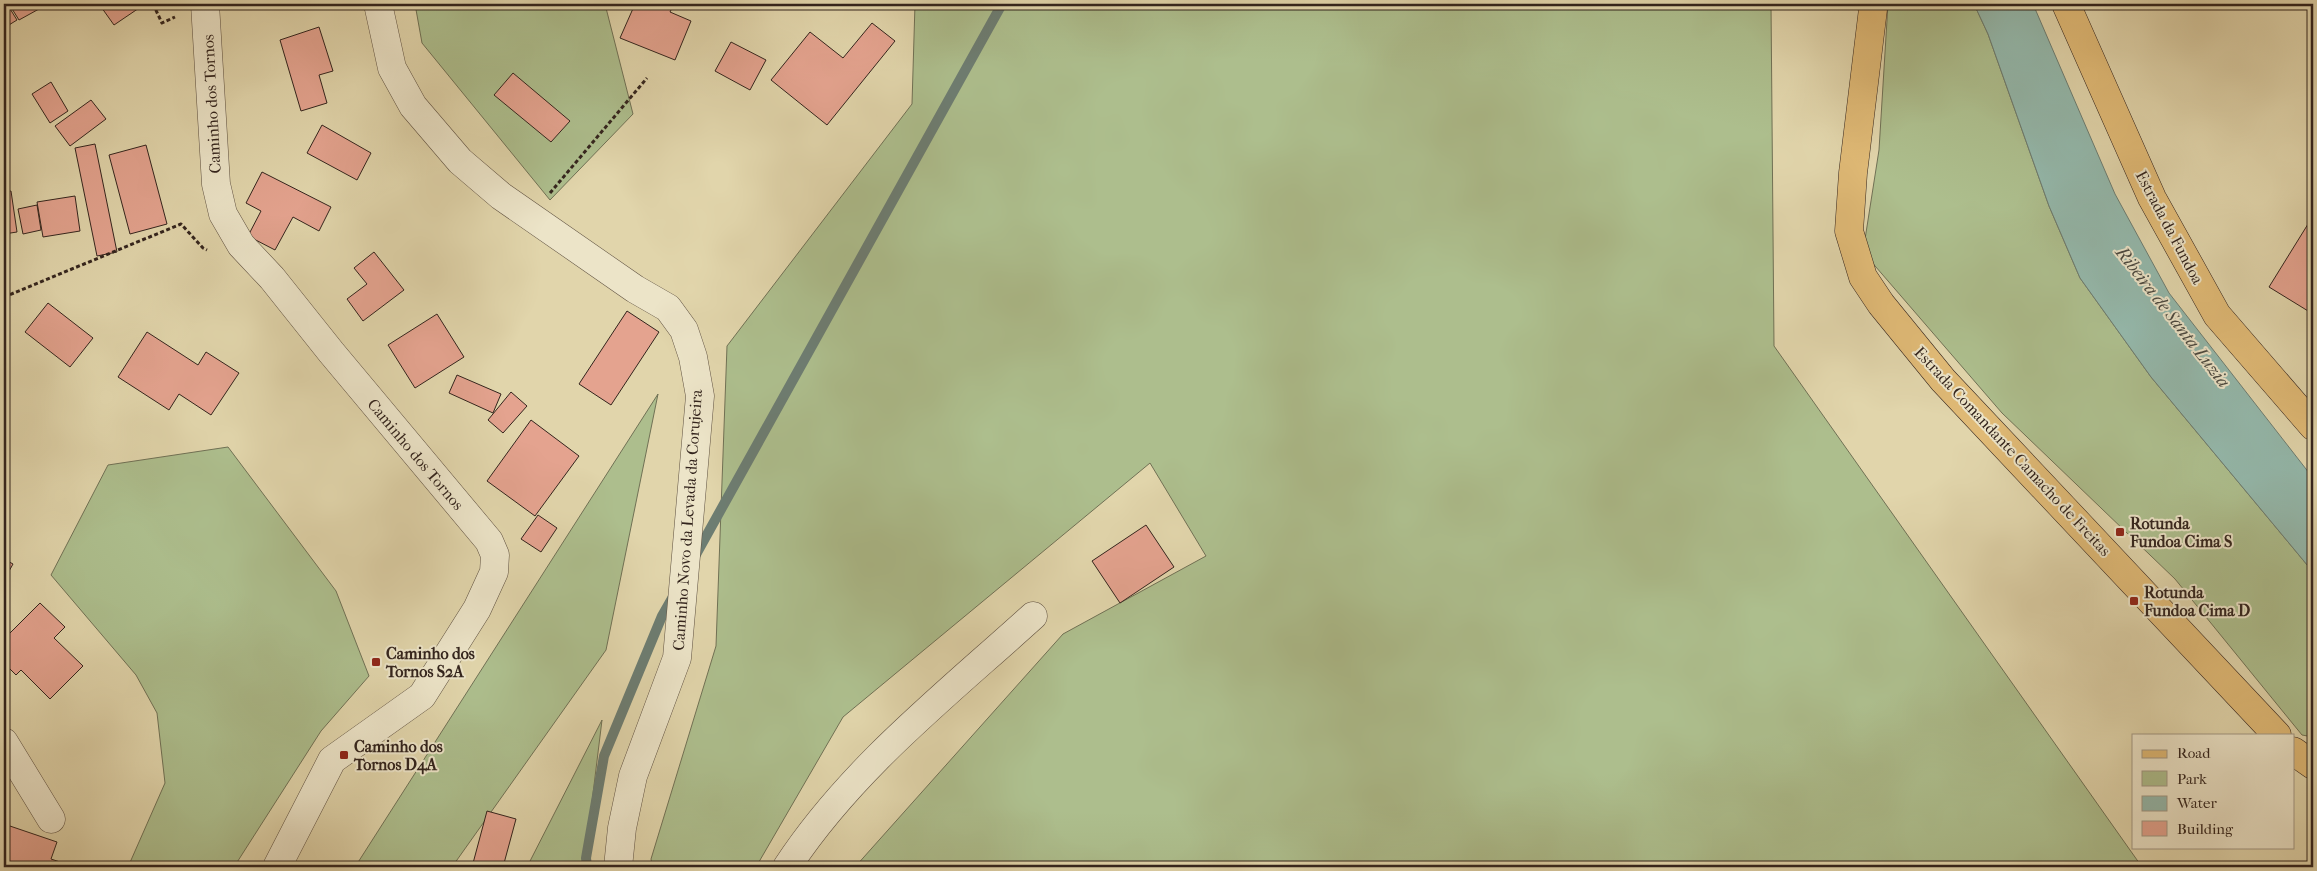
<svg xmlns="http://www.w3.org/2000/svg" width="2317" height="871" viewBox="0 0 2317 871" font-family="'IM FELL French Canon',serif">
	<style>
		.green { fill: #adbe8d; stroke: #707155 }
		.water { fill: #94b8ab; stroke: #6d7d72 }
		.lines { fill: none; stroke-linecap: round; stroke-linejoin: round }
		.stream { stroke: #6d7d72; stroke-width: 10 }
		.building { fill: #e4a38f; stroke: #33241d }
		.minor-casing { stroke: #5e5040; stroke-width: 29 }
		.major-casing { stroke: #33241d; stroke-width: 29 }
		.path { stroke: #33241d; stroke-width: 3; stroke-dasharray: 4 2.5; stroke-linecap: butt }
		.minor { stroke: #ece4c8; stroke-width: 28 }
		.major { stroke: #e0ba76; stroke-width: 28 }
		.poi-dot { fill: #8f2418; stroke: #ece4c8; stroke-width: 2 }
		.labels { text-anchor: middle; stroke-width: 4; stroke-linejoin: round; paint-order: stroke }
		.street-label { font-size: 16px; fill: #33241d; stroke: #ece4c8 }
		.poi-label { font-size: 16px; font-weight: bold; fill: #33241d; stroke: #ece4c8; text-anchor: start }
		.water-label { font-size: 18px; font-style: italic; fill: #4b4940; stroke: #ece4c8 }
	</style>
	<rect width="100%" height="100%" fill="#e1d5ab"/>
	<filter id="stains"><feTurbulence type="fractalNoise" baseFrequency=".004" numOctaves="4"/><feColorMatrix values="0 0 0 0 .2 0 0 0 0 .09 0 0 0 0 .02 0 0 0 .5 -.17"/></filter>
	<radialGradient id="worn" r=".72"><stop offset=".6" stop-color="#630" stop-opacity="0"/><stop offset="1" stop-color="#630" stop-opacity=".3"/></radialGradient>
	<path class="green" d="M 415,4 L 605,4 L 633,114 L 550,200 L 422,43 Z
		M 915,4 L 1771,4 L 1774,346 L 2142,867 L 855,867 L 1063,634 L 1206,556 L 1150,463 L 843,717 L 756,867 L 652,867 L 651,859 L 716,646 L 727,346 L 912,104 Z
		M 1888,4 L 1974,4 L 1988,34 L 2049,206 L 2080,278 L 2151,377 L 2313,572 L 2313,737 L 2302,735 L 2175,579 L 2002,413 L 1863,252 L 1879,150 Z
		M 658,394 L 606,650 L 452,867 L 355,867 Z
		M 228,447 L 336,591 L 369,676 L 321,731 L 234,867 L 128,867 L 165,783 L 157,713 L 136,675 L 51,575 L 108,465 Z
		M 602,720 L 584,867 L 527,867 Z"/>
	<path class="water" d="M 1974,4 L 2033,4 L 2115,194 L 2169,293 L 2313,478 L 2313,572 L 2151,377 L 2080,278 L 2049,206 L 1988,34 Z"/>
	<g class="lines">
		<path class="stream" d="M 694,558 L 1002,4
			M 587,867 L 586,858 L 604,756 L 662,616 L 674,595"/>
	</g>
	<path class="building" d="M 4,4 L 7,4 L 17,20 L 4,28 Z
		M 9,4 L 48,4 L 19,20 Z
		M 99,4 L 145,4 L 114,25 Z
		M 635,4 L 674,4 L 670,12 L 691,21 L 675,60 L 620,38 Z
		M 872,23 L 895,41 L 827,125 L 771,80 L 810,32 L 843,58 Z
		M 319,27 L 333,71 L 319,75 L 327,103 L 301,111 L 280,40 Z
		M 731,42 L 766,60 L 750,90 L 715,71 Z
		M 513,73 L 570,121 L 551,142 L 494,95 Z
		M 51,82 L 68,111 L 50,123 L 32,94 Z
		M 91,100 L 106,119 L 70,146 L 55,126 Z
		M 322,125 L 371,153 L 357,180 L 307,153 Z
		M 95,144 L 117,252 L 97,256 L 75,148 Z
		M 146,145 L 167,224 L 130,234 L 109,155 Z
		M 262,172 L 331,207 L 319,231 L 293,217 L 275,250 L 248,236 L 261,211 L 246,203 Z
		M 11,191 L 17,232 L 4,234 L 4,192 Z
		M 75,196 L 80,231 L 43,237 L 37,202 Z
		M 37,205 L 41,230 L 23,234 L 18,209 Z
		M 2313,216 L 2313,314 L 2269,287 Z
		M 374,252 L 404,290 L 363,321 L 347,299 L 367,284 L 354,268 Z
		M 48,303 L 93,338 L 70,367 L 25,332 Z
		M 627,311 L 659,332 L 611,405 L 579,384 Z
		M 437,314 L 464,357 L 415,388 L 388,345 Z
		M 147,332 L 198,365 L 206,352 L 239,373 L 211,415 L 179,394 L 169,410 L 118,377 Z
		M 457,375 L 501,394 L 493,413 L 449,393 Z
		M 511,392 L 527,406 L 503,433 L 488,420 Z
		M 531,420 L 579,456 L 535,516 L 487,481 Z
		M 538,515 L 557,528 L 541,552 L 521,539 Z
		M 1146,525 L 1174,567 L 1120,603 L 1092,561 Z
		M 4,559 L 13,564 L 4,580 Z
		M 40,603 L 65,627 L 54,638 L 83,666 L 50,699 L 21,670 L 16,675 L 4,663 L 4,639 Z
		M 487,811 L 516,819 L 503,867 L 472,867 Z
		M 4,824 L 57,842 L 51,859 L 75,867 L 4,867 Z
		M 2313,861 L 2313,867 L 2296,867 L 2295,864 Z"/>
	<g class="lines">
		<defs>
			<path id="minor" d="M 205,4 L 216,184 L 223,214 L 241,245 L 272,278 L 331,352 L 489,541 L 495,555 L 494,572 L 477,609 L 422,696 L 332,760 L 277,867
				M 378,4 L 392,68 L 413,106 L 460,161 L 501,196 L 635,289 L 668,308 L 684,330 L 693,357 L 700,396 L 677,658 L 633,776 L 622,828 L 618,867
				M 4,742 L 51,819
				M 787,867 C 851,769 947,694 1033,616"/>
			<path id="major" d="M 1871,4 L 1873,9 L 1853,173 L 1849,231 L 1863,277 L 1881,304 L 1943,380 L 2277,735
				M 2066,4 L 2152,198 L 2217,315 L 2313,426
				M 2293,751 L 2313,765"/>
		</defs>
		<use href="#minor" class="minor-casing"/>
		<use href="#major" class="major-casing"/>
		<path class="path" d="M 153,4 L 162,23 L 175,17
			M 550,193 L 647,78
			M 4,297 L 181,224 L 203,248 L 207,250"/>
		<use href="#minor" class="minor"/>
		<use href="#major" class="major"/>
	</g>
	<g class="poi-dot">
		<rect x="2115" y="527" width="10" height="10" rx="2.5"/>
		<rect x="2129" y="596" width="10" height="10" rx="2.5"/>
		<rect x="371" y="657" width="10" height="10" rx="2.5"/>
		<rect x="339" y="750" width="10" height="10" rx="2.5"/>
	</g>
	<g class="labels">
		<g class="street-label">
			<text transform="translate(211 104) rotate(-93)" y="6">Caminho dos Tornos</text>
			<text transform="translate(2170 227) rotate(62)" y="6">Estrada da Fundoa</text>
			<text transform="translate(2013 451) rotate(47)" y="6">Estrada Comandante Camacho de Freitas</text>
			<text transform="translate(416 454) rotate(50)" y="6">Caminho dos Tornos</text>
			<text transform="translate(687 520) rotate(-86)" y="6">Caminho Novo da Levada da Corujeira</text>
		</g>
		<g class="poi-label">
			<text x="2130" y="529">Rotunda<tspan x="2130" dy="18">Fundoa Cima S</tspan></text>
			<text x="2144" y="598">Rotunda<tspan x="2144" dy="18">Fundoa Cima D</tspan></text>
			<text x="386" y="659">Caminho dos<tspan x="386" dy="18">Tornos S2A</tspan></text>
			<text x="354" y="752">Caminho dos<tspan x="354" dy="18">Tornos D4A</tspan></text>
		</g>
		<g class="water-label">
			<text transform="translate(2173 317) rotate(52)" y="6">Ribeira de Santa Luzia</text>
		</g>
	</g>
	<rect width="2317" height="871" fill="none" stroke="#e1d5ab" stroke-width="20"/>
	<rect x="5" y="5" width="2307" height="861" fill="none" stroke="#33241d" stroke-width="2.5"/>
	<rect x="10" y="10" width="2297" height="851" fill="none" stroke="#33241d"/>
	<rect x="2132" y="734" width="162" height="115" fill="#ece4c8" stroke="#a29784"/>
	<rect x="2142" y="750" width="25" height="8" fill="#e0ba76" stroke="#a29784"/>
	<text x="2177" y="758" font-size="15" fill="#33241d">Road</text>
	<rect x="2142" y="771" width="25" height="15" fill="#adbe8d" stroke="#a29784"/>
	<text x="2177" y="784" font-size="15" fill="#33241d">Park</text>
	<rect x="2142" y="796" width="25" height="15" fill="#94b8ab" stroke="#a29784"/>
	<text x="2177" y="808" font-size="15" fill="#33241d">Water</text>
	<rect x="2142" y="821" width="25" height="15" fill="#e4a38f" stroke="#a29784"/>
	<text x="2177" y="834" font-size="15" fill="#33241d">Building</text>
	<rect width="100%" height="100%" filter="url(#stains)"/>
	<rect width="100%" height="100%" fill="url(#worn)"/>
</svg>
